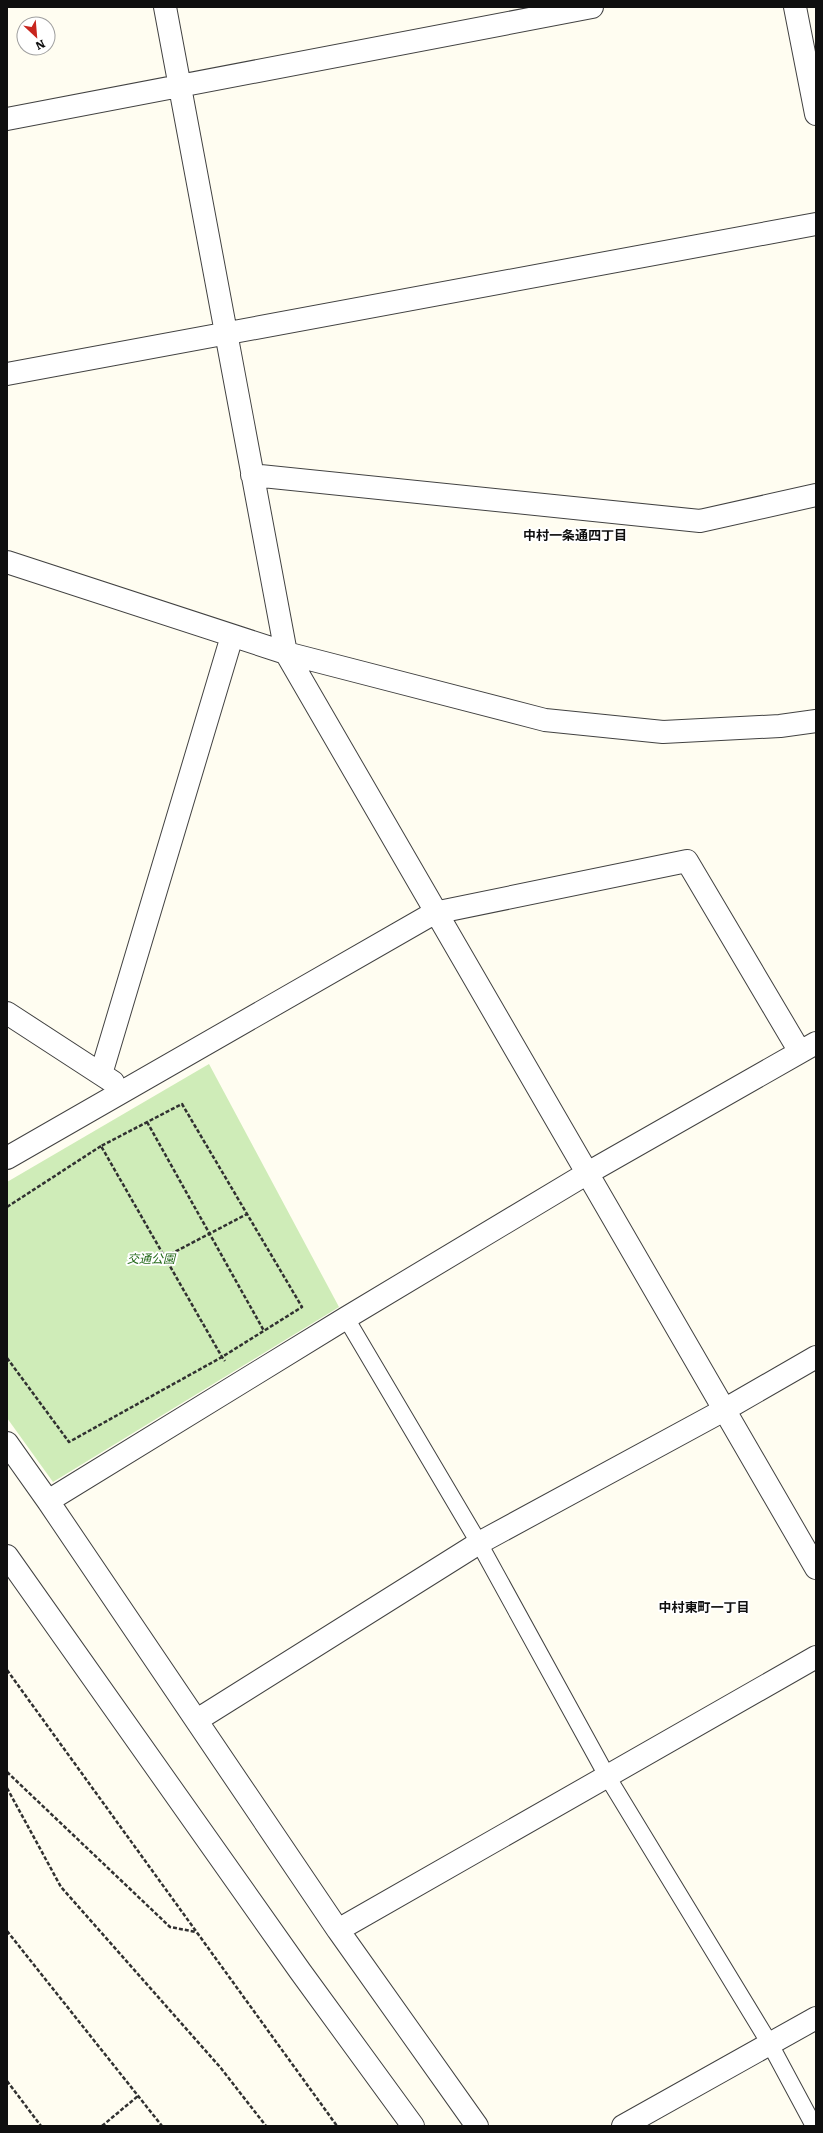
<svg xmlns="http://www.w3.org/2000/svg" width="823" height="2133" viewBox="0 0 823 2133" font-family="Literata,'Noto Sans JP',serif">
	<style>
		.green { fill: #cfecb8 }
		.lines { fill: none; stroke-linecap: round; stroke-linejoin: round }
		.service-casing { stroke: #424242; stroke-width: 18 }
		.minor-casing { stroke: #424242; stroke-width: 24 }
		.tertiary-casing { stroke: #424242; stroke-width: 24 }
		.path { stroke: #313131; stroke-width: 2.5; stroke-dasharray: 4 2; stroke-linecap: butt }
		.service { stroke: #fff; stroke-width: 16 }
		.minor { stroke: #fff; stroke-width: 22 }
		.tertiary { stroke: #fff; stroke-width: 22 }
		.labels { text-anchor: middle; stroke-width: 4; stroke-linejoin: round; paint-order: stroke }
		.park-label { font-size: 12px; font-style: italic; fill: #256b1b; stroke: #fff }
		.neighbourhood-label { font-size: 13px; font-weight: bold; fill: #0f0f0f; stroke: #fff }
	</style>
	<rect width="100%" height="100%" fill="#fffdf1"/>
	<path class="green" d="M 209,1064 L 339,1307 L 53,1482 L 7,1418 L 7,1182 Z"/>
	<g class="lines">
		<defs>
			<path id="service" d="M 346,1318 L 479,1543 L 607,1776 L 770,2044 L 814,2126"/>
			<path id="minor" d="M 165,7 L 286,653 L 816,1568
				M 7,119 L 592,7
				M 7,374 L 816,224
				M 252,475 L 700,521 L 816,495
				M 7,562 L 286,653 L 545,720 L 663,732 L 780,726 L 816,721
				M 7,1013 L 113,1082
				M 101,1074 L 232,636
				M 7,1158 L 434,913 L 687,861 L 800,1052
				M 7,1443 L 48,1501 L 338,1930 L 477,2126
				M 48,1501 L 346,1318 L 586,1174 L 816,1043
				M 197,1720 L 479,1543 L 724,1410 L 816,1357
				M 338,1930 L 816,1657
				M 623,2126 L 816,2018"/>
			<path id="tertiary" d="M 795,7 L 816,114
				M 7,1556 L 300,1971 L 413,2126"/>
		</defs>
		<use href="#service" class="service-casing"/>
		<use href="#minor" class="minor-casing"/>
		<use href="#tertiary" class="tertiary-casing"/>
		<path class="path" d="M 147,1122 L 264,1331
			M 7,1207 L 101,1146
			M 165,1257 L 247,1214
			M 7,1358 L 69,1442 L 222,1357 L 302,1307 L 182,1104 L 101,1146 L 222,1357 L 225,1361
			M 7,1670 L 337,2126
			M 7,1772 L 170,1927 L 196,1932
			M 7,1788 L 61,1887 L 220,2067 L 266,2126
			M 7,1931 L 162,2126
			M 7,2081 L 41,2126
			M 102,2126 L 138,2096"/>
		<use href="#service" class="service"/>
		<use href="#minor" class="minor"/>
		<use href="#tertiary" class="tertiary"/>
	</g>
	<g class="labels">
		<g class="park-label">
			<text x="151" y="1263">交通公園</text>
		</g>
		<g class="neighbourhood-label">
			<text x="575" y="540">中村一条通四丁目</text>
			<text x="704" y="1612">中村東町一丁目</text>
		</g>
	</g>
	<rect width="823" height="2133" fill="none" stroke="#0f0f0f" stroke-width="16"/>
	<g transform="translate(36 36) rotate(154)"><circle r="19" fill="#ffffff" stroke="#9f9f9f"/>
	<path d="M0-3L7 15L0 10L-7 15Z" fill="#c8251e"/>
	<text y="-6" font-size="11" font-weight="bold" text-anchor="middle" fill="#0f0f0f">N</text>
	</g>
</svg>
